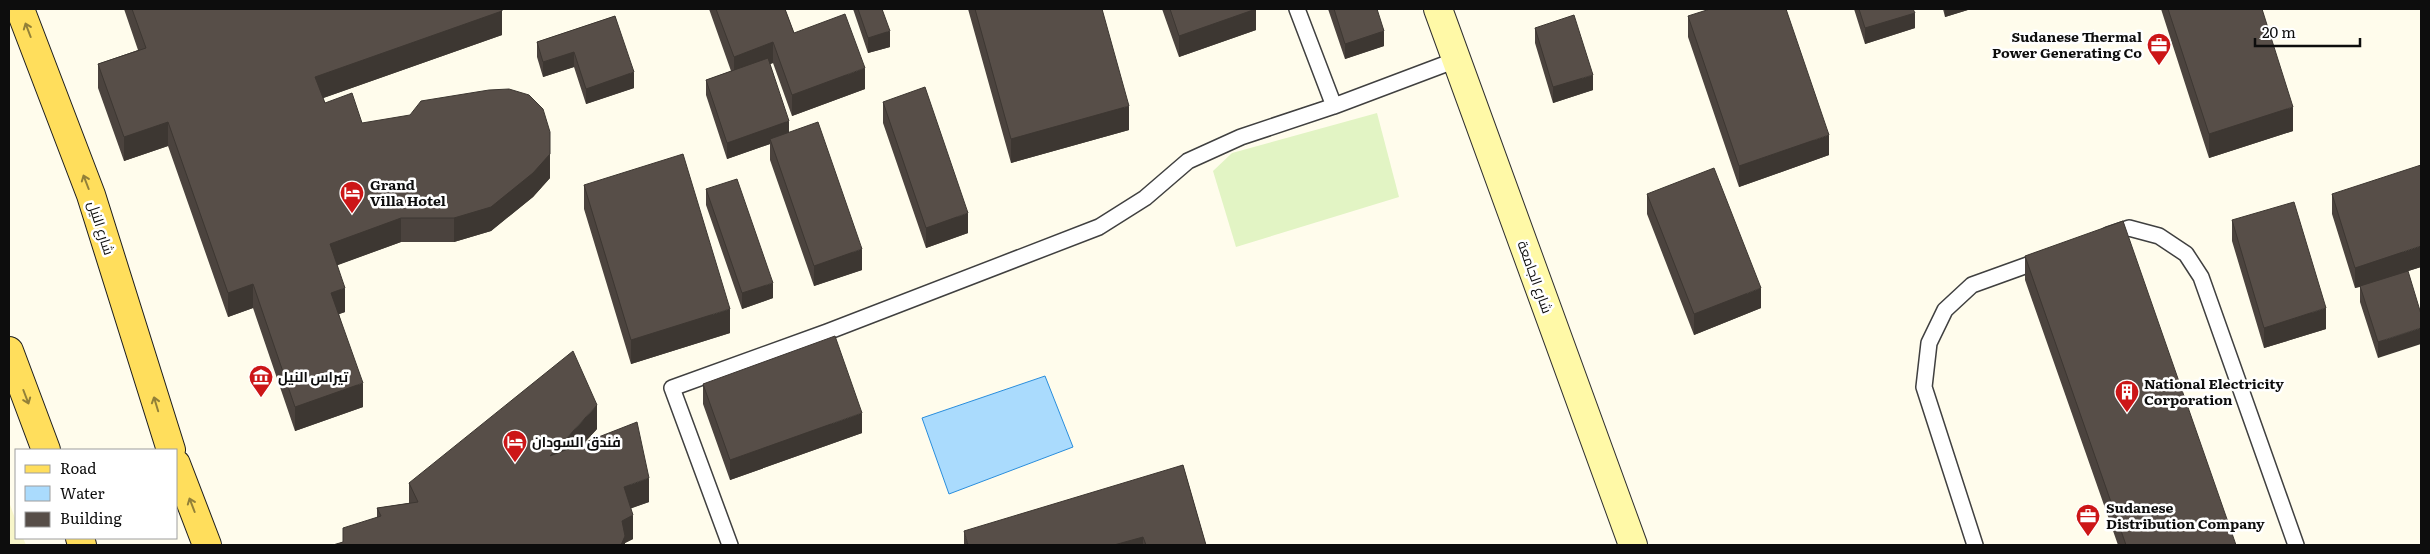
<svg xmlns="http://www.w3.org/2000/svg" width="2430" height="554" viewBox="0 0 2430 554" font-family="Literata,Cairo,serif">
	<style>
		.farmland { fill: #f8f6c9 }
		.pitch { fill: #e2f4c4 }
		.water { fill: #aadbfd; stroke: #298ddc }
		.lines { fill: none; stroke-linecap: round; stroke-linejoin: round }
		.service-casing { stroke: #404040; stroke-width: 18 }
		.secondary-casing { stroke: #2f2f2f; stroke-width: 30 }
		.primary-casing { stroke: #1e1e1e; stroke-width: 30 }
		.service { stroke: #fff; stroke-width: 15 }
		.secondary { stroke: #fff9a7; stroke-width: 28 }
		.primary { stroke: #ffde5c; stroke-width: 28 }
		.wall { fill: #4b433e }
		.shaded-wall { fill: #3d3732 }
		.building { fill: #574e48; stroke: #3d3732 }
		.oneway { stroke: #928038 }
		.labels { text-anchor: middle; stroke-width: 5; stroke-linejoin: round; paint-order: stroke }
		.poi-label { font-size: 14px; font-weight: bold; fill: #0d0d0d; stroke: #fff; text-anchor: start }
		.street-label { font-size: 14px; fill: #0d0d0d; stroke: #fff }
	</style>
	<rect width="100%" height="100%" fill="#fffcec"/>
	<path class="farmland" d="M 9,502 L 16,521 L 16,538 L 23,538 L 26,545 L 9,545 Z"/>
	<path class="pitch" d="M 1377,113 L 1399,197 L 1236,247 L 1213,171 L 1232,153 Z"/>
	<path class="water" d="M 1045,376 L 1073,447 L 949,494 L 922,418 Z"/>
	<g class="lines">
		<defs>
			<path id="service" d="M 1297,9 L 1334,106
				M 2108,235 L 2129,228 L 2159,236 L 2186,254 L 2201,277 L 2296,545
				M 730,545 L 672,388 L 827,332 L 1099,227 L 1145,198 L 1188,161 L 1241,137 L 1334,106 L 1456,60
				M 1975,545 L 1924,387 L 1929,343 L 1945,310 L 1972,285 L 2044,259"/>
			<path id="secondary" d="M 1438,9 L 1633,545"/>
			<path id="primary" d="M 20,9 L 91,195 L 171,450
				M 9,351 L 46,450
				M 176,464 L 207,545
				M 80,538 L 82,545"/>
		</defs>
		<use href="#service" class="service-casing"/>
		<use href="#secondary" class="secondary-casing"/>
		<use href="#primary" class="primary-casing"/>
		<use href="#service" class="service"/>
		<use href="#secondary" class="secondary"/>
		<use href="#primary" class="primary"/>
	</g>
	<path class="wall" d="M 124,9 L 502,9 L 502,35 L 323,98 L 325,103 L 362,123 L 550,178 L 533,197 L 491,231 L 454,242 L 401,242 L 337,265 L 345,312 L 339,314 L 363,407 L 295,431 L 253,308 L 228,317 L 168,146 L 124,161 L 98,88 L 98,64 L 138,50 Z
		M 709,9 L 785,9 L 794,33 L 865,89 L 792,116 L 773,63 L 770,64 L 789,133 L 862,270 L 814,286 L 770,160 L 770,144 L 727,159 L 706,95 L 706,80 L 731,71 Z
		M 853,9 L 882,9 L 890,47 L 868,53 Z
		M 968,9 L 1102,9 L 1129,130 L 1011,163 Z
		M 1162,9 L 1256,9 L 1256,30 L 1179,57 Z
		M 1328,9 L 1377,9 L 1384,46 L 1345,59 Z
		M 1854,9 L 1913,9 L 1915,28 L 1865,44 Z
		M 1943,9 L 1971,9 L 1945,17 Z
		M 2161,9 L 2262,9 L 2293,131 L 2209,158 Z
		M 615,16 L 634,88 L 586,104 L 574,67 L 543,77 L 537,57 L 537,42 Z
		M 1688,16 L 1829,155 L 1739,187 L 1688,37 Z
		M 1535,28 L 1593,90 L 1553,103 L 1535,43 Z
		M 883,102 L 968,233 L 926,248 L 883,123 Z
		M 584,185 L 730,333 L 631,364 L 584,209 Z
		M 706,189 L 773,298 L 742,309 L 706,205 Z
		M 1647,194 L 1761,308 L 1694,335 L 1647,214 Z
		M 2332,194 L 2421,267 L 2408,271 L 2378,358 L 2360,302 L 2360,287 L 2355,288 L 2332,214 Z
		M 2232,220 L 2326,329 L 2264,348 L 2232,241 Z
		M 2025,256 L 2236,545 L 2118,545 L 2025,280 Z
		M 703,384 L 862,433 L 730,480 L 703,404 Z
		M 597,429 L 585,442 L 649,502 L 631,508 L 633,539 L 625,543 L 625,545 L 343,542 L 377,518 L 377,508 L 409,503 L 409,483 Z
		M 1183,465 L 1206,545 L 968,545 Z
		M 964,531 L 968,545 L 964,545 Z"/>
	<path class="shaded-wall" d="M 1256,9 L 1256,30 L 1179,57 L 1179,36 Z
		M 1945,9 L 1971,9 L 1945,17 Z
		M 502,11 L 502,35 L 315,101 L 315,77 Z
		M 1915,13 L 1915,28 L 1865,44 L 1865,28 Z
		M 890,31 L 890,47 L 868,53 L 868,38 Z
		M 1384,31 L 1384,46 L 1345,59 L 1345,44 Z
		M 773,42 L 773,63 L 734,77 L 734,57 Z
		M 574,52 L 574,67 L 543,77 L 543,62 Z
		M 865,68 L 865,89 L 792,116 L 792,95 Z
		M 634,72 L 634,88 L 586,104 L 586,89 Z
		M 1593,75 L 1593,90 L 1553,103 L 1553,87 Z
		M 1129,106 L 1129,130 L 1011,163 L 1011,139 Z
		M 2293,107 L 2293,131 L 2209,158 L 2209,134 Z
		M 789,121 L 789,137 L 770,139 L 770,144 L 727,159 L 727,143 Z
		M 168,122 L 168,146 L 124,161 L 124,137 Z
		M 1829,135 L 1829,155 L 1739,187 L 1739,166 Z
		M 550,154 L 550,178 L 533,197 L 491,231 L 454,242 L 454,218 Z
		M 968,213 L 968,233 L 926,248 L 926,228 Z
		M 401,218 L 401,242 L 330,268 L 330,244 Z
		M 2421,246 L 2421,267 L 2355,288 L 2355,268 Z
		M 862,249 L 862,270 L 814,286 L 814,266 Z
		M 773,283 L 773,298 L 742,309 L 742,293 Z
		M 253,284 L 253,308 L 228,317 L 228,293 Z
		M 345,288 L 345,312 L 331,317 L 331,293 Z
		M 1761,288 L 1761,308 L 1694,335 L 1694,314 Z
		M 2326,308 L 2326,329 L 2264,348 L 2264,328 Z
		M 730,309 L 730,333 L 631,364 L 631,340 Z
		M 2421,328 L 2421,344 L 2378,358 L 2378,342 Z
		M 363,383 L 363,407 L 295,431 L 295,407 Z
		M 597,405 L 597,429 L 550,480 L 550,456 Z
		M 862,413 L 862,433 L 730,480 L 730,460 Z
		M 649,478 L 649,502 L 624,511 L 624,487 Z
		M 633,515 L 633,539 L 625,543 L 625,545 L 621,545 L 622,521 Z
		M 1143,537 L 1143,545 L 1114,545 Z"/>
	<path class="building" d="M 132,9 L 502,9 L 502,11 L 315,77 L 325,103 L 352,93 L 362,123 L 410,115 L 421,101 L 489,90 L 509,89 L 529,95 L 543,109 L 550,132 L 550,154 L 533,173 L 491,207 L 454,218 L 401,218 L 330,244 L 345,288 L 331,293 L 363,383 L 295,407 L 253,284 L 228,293 L 168,122 L 124,137 L 98,64 L 146,48 Z
		M 716,9 L 785,9 L 794,33 L 845,14 L 865,68 L 792,95 L 773,42 L 734,57 Z
		M 858,9 L 882,9 L 890,31 L 868,38 Z
		M 975,9 L 1102,9 L 1129,106 L 1011,139 Z
		M 1170,9 L 1256,9 L 1179,36 Z
		M 1334,9 L 1377,9 L 1384,31 L 1345,44 Z
		M 1710,9 L 1786,9 L 1829,135 L 1739,166 L 1688,16 Z
		M 1859,9 L 1913,9 L 1915,13 L 1865,28 Z
		M 2168,9 L 2262,9 L 2293,107 L 2209,134 Z
		M 1574,15 L 1593,75 L 1553,87 L 1535,28 Z
		M 615,16 L 634,72 L 586,89 L 574,52 L 543,62 L 537,42 Z
		M 768,58 L 789,121 L 727,143 L 706,80 Z
		M 925,87 L 968,213 L 926,228 L 883,102 Z
		M 818,122 L 862,249 L 814,266 L 770,139 Z
		M 683,154 L 730,309 L 631,340 L 584,185 Z
		M 2421,165 L 2421,246 L 2355,268 L 2332,194 Z
		M 1714,168 L 1761,288 L 1694,314 L 1647,194 Z
		M 737,179 L 773,283 L 742,293 L 706,189 Z
		M 2294,202 L 2326,308 L 2264,328 L 2232,220 Z
		M 2123,221 L 2236,545 L 2126,545 L 2025,256 Z
		M 2408,271 L 2421,314 L 2421,328 L 2378,342 L 2360,286 Z
		M 835,336 L 862,413 L 730,460 L 703,384 Z
		M 573,351 L 597,405 L 550,456 L 637,422 L 649,478 L 624,487 L 633,515 L 622,521 L 625,536 L 621,545 L 333,545 L 343,542 L 343,528 L 381,516 L 377,508 L 418,502 L 409,483 Z
		M 1183,465 L 1206,545 L 1146,545 L 1143,537 L 1114,545 L 968,545 L 964,531 Z"/>
	<defs><path id="oneway-shaft" d="M-6 0H5M1.5-3L5.5 0L1.5 3" fill="none" stroke-width="1.6" stroke-linecap="round" stroke-linejoin="round" transform="scale(1.25)"/></defs>
	<g class="oneway">
		<use href="#oneway-shaft" transform="translate(28 30) rotate(-111)"/>
		<use href="#oneway-shaft" transform="translate(86 182) rotate(-111)"/>
		<use href="#oneway-shaft" transform="translate(26 397) rotate(69)"/>
		<use href="#oneway-shaft" transform="translate(156 404) rotate(-107)"/>
		<use href="#oneway-shaft" transform="translate(192 505) rotate(-111)"/>
	</g>
	<defs>
		<symbol id="office-pin" viewBox="-11 -11 22 30"><path d="M0 17L-7.5 6A9.5 9.5 0 1 1 7.5 6Z" fill="#cc1617" stroke="#fff"/><path d="M-6-3h4V-5.5h4V-3h4V5H-6ZM-1-4.5V-3h2v-1.5ZM-6 0V1H6V0Z" fill="#fff"/></symbol>
		<symbol id="hotel-pin" viewBox="-11 -11 22 30"><path d="M0 17L-7.5 6A9.5 9.5 0 1 1 7.5 6Z" fill="#cc1617" stroke="#fff"/><path d="M-6-4.5h1.5V1H6V5H4.5V3h-9V5H-6ZM-4 0a1.8 1.8 0 1 1 3.6 0ZM.5 0V-2.5h3Q6-2.5 6 0Z" fill="#fff"/></symbol>
		<symbol id="museum-pin" viewBox="-11 -11 22 30"><path d="M0 17L-7.5 6A9.5 9.5 0 1 1 7.5 6Z" fill="#cc1617" stroke="#fff"/><path d="M0-6L6-3V-2H-6V-3ZM-5-1h2V3h-2ZM-1-1h2V3h-2ZM3-1h2V3H3ZM-6 4H6V6H-6Z" fill="#fff"/></symbol>
		<symbol id="building-pin" viewBox="-11 -11 22 30"><path d="M0 17L-7.5 6A9.5 9.5 0 1 1 7.5 6Z" fill="#cc1617" stroke="#fff"/><path d="M-4-6H4V6H1V3H-1V6H-4ZM-2.5-4.3h1.7v1.8h-1.7ZM.8-4.3h1.7v1.8H.8ZM-2.5-1h1.7V.8h-1.7ZM.8-1h1.7V.8H.8Z" fill="#fff"/></symbol>
	</defs>
	<g fill-rule="evenodd">
		<use href="#office-pin" x="2145" y="31" width="28" height="38"/>
		<use href="#hotel-pin" x="338" y="179" width="28" height="38"/>
		<use href="#museum-pin" x="247" y="363" width="28" height="38"/>
		<use href="#building-pin" x="2113" y="378" width="28" height="38"/>
		<use href="#hotel-pin" x="501" y="428" width="28" height="38"/>
		<use href="#office-pin" x="2074" y="502" width="28" height="38"/>
	</g>
	<g class="labels">
		<g class="poi-label">
			<text x="2142" y="42" text-anchor="end">Sudanese Thermal<tspan x="2142" dy="16">Power Generating Co</tspan></text>
			<text x="370" y="190">Grand<tspan x="370" dy="16">Villa Hotel</tspan></text>
			<text x="278" y="382">تيراس النيل</text>
			<text x="2144" y="389">National Electricity<tspan x="2144" dy="16">Corporation</tspan></text>
			<text x="532" y="447">فندق السودان</text>
			<text x="2106" y="513">Sudanese<tspan x="2106" dy="16">Distribution Company</tspan></text>
		</g>
		<g class="street-label">
			<text transform="translate(101 228) rotate(72)" y="5">شارع النيل</text>
			<text transform="translate(1535 277) rotate(70)" y="5">شارع الجامعة</text>
		</g>
	</g>
	<rect width="2430" height="554" fill="none" stroke="#0d0d0d" stroke-width="20"/>
	<rect x="15" y="449" width="162" height="90" fill="#ffffff" stroke="#9e9e9e"/>
	<rect x="25" y="465" width="25" height="8" fill="#ffde5c" stroke="#9e9e9e"/>
	<text x="60" y="474" font-size="15" fill="#0d0d0d">Road</text>
	<rect x="25" y="486" width="25" height="15" fill="#aadbfd" stroke="#9e9e9e"/>
	<text x="60" y="499" font-size="15" fill="#0d0d0d">Water</text>
	<rect x="25" y="512" width="25" height="15" fill="#574e48" stroke="#9e9e9e"/>
	<text x="60" y="524" font-size="15" fill="#0d0d0d">Building</text>
	<path d="M2255 38v8h105v-8" fill="none" stroke="#0d0d0d" stroke-width="2.5"/>
	<text x="2262" y="38" font-size="15" fill="#0d0d0d" stroke="#ffffff" stroke-width="4" paint-order="stroke">20 m</text>
</svg>
